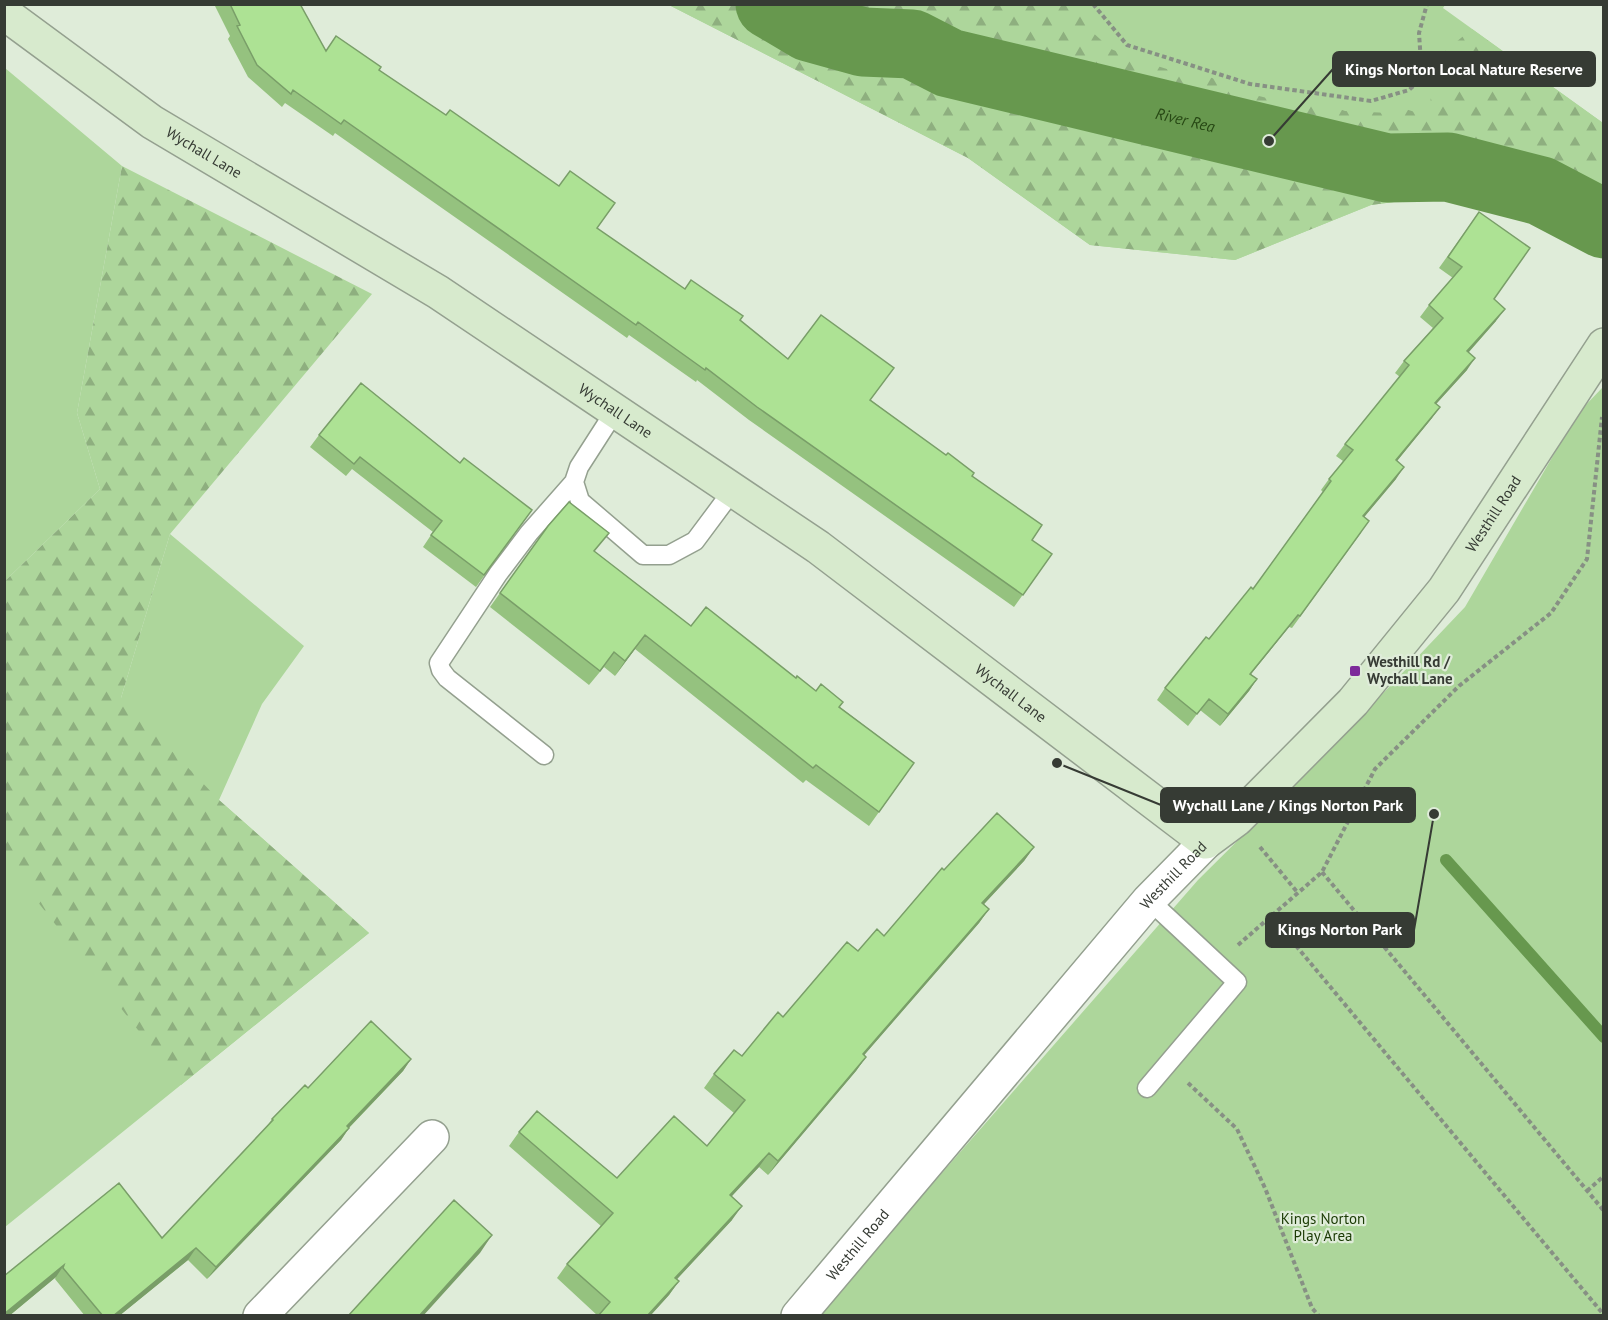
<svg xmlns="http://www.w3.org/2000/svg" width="1608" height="1320" viewBox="0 0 1608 1320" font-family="'PT Sans',sans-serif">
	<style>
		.green { fill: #add69b }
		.forest { fill: url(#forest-firs) }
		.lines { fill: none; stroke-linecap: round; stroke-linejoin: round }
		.stream { stroke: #67984e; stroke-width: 12 }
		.river { stroke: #67984e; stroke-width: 69 }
		.lane-casing { stroke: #94a08f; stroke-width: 21 }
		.street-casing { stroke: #94a08f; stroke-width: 36 }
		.secondary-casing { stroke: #94a08f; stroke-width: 36 }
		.path { stroke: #879084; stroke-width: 4; stroke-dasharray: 4.5 3; stroke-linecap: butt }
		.lane { stroke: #fff; stroke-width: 18 }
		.street { stroke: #fff; stroke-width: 33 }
		.secondary { stroke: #d7eacd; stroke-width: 33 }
		.wall { fill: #95c27f }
		.shaded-wall { fill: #799e68 }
		.building { fill: #ade294; stroke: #799e68; stroke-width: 1.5 }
		.poi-dot { fill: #7d2a9a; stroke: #dfecd9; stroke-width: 2 }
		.labels { text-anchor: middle; stroke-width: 4.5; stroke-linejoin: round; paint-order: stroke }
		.street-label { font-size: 15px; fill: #363b34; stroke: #dfecd9 }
		.poi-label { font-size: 15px; font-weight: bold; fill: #363b34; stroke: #dfecd9; text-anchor: start }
		.park-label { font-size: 15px; fill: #1a3a04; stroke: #dfecd9 }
		.water-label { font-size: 16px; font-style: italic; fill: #274814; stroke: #dfecd9 }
		.leader { fill: none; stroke: #363b34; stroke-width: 2 }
		.callout-dot { fill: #363b34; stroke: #dfecd9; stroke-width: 2 }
		.callout { fill: #363b34; stroke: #363b34; stroke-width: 2 }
		.callout-label { font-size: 16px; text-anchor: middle; font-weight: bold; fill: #fff }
	</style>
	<defs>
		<pattern id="forest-firs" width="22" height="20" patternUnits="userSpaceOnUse" patternTransform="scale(1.5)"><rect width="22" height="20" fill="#add69b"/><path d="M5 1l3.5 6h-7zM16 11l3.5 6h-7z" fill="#8eaf7f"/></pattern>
	</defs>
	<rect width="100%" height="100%" fill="#dfecd9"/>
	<path class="green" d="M 669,5 L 1445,5 L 1443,8 L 1603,123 L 1603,255 L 1470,192 L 1371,205 L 1235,260 L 1090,245 L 968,158 Z
		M 5,68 L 122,166 L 77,413 L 100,489 L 5,581 Z
		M 1603,387 L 1603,1315 L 817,1316 L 1198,880 L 1332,747 L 1465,607 L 1578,413 Z
		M 170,534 L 304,646 L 262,704 L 219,800 L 369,933 L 5,1227 L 5,604 L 121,698 Z"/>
	<path class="forest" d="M 669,5 L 1079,5 L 1084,11 L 1090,30 L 1111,49 L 1135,59 L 1170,70 L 1194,72 L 1218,80 L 1247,93 L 1298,106 L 1329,105 L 1345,111 L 1390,113 L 1402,108 L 1428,116 L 1434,79 L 1445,51 L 1472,29 L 1603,123 L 1603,255 L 1470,192 L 1371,205 L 1235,260 L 1090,245 L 968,158 Z
		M 122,166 L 372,294 L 170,534 L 121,698 L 219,800 L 369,933 L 181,1085 L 5,860 L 5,581 L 100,489 L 77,413 Z"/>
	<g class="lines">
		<path class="stream" d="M 1446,860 L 1604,1037"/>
		<path class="river" id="s1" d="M 770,4 L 809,27 L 863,42 L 912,44 L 949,63 L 1387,168 L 1448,167 L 1541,191 L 1604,224"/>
		<defs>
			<path id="lane" d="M 615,411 L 579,467 L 574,482 L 580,501 L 643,555 L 669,555 L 695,541 L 733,490
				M 544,755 L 447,678 L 441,670 L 439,663 L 498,574 L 529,533 L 574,482
				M 1147,1088 L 1237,982 L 1149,900"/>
			<g id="street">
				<path d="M 260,1316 L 432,1137"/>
				<path id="s2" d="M 798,1316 L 1149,900 L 1206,842"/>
			</g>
			<g id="secondary">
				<path id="s3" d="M 4,13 L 152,122 L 438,292 L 818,547 L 1206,842 L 1237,819 L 1353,702 L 1444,590 L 1604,345"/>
			</g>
		</defs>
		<use href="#lane" class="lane-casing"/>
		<use href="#street" class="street-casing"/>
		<use href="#secondary" class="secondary-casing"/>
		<path class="path" d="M 1093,4 L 1127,45 L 1250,84 L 1371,101 L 1409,90 L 1422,78 L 1419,33 L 1427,4
			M 1260,847 L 1298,893
			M 1322,872 L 1604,1211
			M 1272,917 L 1604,1315
			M 1238,945 L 1322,872 L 1375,769 L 1459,686 L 1551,613 L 1587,559 L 1602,417
			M 1188,1083 L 1237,1129 L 1265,1188 L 1312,1308 L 1319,1316
			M 1587,1191 L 1604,1176"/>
		<use href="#lane" class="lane"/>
		<use href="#street" class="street"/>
		<use href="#secondary" class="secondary"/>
	</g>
	<path class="wall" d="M 216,4 L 300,4 L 326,51 L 379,70 L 597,228 L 684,289 L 740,320 L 788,359 L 871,400 L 972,476 L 1032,540 L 1052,554 L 1014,607 L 749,420 L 697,380 L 696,382 L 629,335 L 627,338 L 335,133 L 333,136 L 285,103 L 282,107 L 248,77 L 228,39 L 230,36 L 215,6 Z
		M 1479,212 L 1494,299 L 1496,321 L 1469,352 L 1467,370 L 1436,404 L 1432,418 L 1397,461 L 1396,479 L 1364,517 L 1361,533 L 1292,628 L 1289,627 L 1251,674 L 1257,679 L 1249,691 L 1220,726 L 1200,710 L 1188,726 L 1157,700 L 1165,688 L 1253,589 L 1323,492 L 1321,490 L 1329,479 L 1343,461 L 1336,456 L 1345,444 L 1400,377 L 1395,373 L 1404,361 L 1433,328 L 1420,317 L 1429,305 L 1453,278 L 1439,268 Z
		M 319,435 L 460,463 L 532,510 L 476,587 L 423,547 L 433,532 L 352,469 L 346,476 L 310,447 Z
		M 548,526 L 595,552 L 691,626 L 796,678 L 816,691 L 840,707 L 914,763 L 869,826 L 806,780 L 803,783 L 635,649 L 615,676 L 604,667 L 589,685 L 490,607 Z
		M 1034,847 L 1024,861 L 984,904 L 989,909 L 979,923 L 864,1055 L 866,1057 L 856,1071 L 768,1175 L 759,1167 L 731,1196 L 732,1220 L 677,1279 L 679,1281 L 669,1295 L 650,1316 L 598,1316 L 557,1278 L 567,1264 L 601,1226 L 509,1146 L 519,1132 L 617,1178 L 707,1146 L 734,1113 L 704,1088 L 714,1074 L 742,1056 L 783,1017 L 858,951 L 884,936 L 944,870 Z
		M 411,1059 L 403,1071 L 349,1128 L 341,1140 L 207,1279 L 188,1260 L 119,1316 L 85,1316 L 55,1279 L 56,1277 L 9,1316 L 4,1316 L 4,1276 L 162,1238 L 265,1129 L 272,1119 L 308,1088 Z"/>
	<path class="shaded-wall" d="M 1505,309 L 1496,321 L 1459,363 L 1467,351 Z
		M 1475,358 L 1467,370 L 1427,414 L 1435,403 Z
		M 1440,407 L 1432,418 L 1388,472 L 1396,460 Z
		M 1404,467 L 1396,479 L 1355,528 L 1363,516 Z
		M 1298,615 L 1289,627 L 1242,685 L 1250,674 Z
		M 645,635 L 635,649 L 615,676 L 625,661 Z
		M 1257,679 L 1249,691 L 1220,726 L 1228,714 Z
		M 1034,847 L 1024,861 L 972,917 L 982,903 Z
		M 989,909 L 979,923 L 853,1068 L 863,1054 Z
		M 866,1057 L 856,1071 L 768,1175 L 778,1161 Z
		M 411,1059 L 403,1071 L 339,1138 L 347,1126 Z
		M 349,1128 L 341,1140 L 207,1279 L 216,1267 Z
		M 769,1153 L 759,1167 L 720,1209 L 730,1195 Z
		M 742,1206 L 732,1220 L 665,1292 L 675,1278 Z
		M 492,1235 L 480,1253 L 423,1316 L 419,1316 Z
		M 196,1248 L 188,1260 L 119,1316 L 113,1316 Z
		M 64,1265 L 56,1277 L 9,1316 L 4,1316 L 4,1314 Z
		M 679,1281 L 669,1295 L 650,1316 L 647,1316 Z"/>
	<path class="building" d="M 230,4 L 300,4 L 326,51 L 336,36 L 381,67 L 379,70 L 446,115 L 450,110 L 559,186 L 570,171 L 615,203 L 597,228 L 685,289 L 691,280 L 743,316 L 740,320 L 788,359 L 821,315 L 894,368 L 870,400 L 946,455 L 948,453 L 974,473 L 972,476 L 1042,525 L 1032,540 L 1052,554 L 1023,595 L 757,407 L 706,368 L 705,370 L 638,322 L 636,325 L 344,120 L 341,124 L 293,90 L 291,94 L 257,65 L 237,26 L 240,25 Z
		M 1479,212 L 1530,248 L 1494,299 L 1505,309 L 1467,351 L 1475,358 L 1435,403 L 1440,407 L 1396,460 L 1404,467 L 1363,516 L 1369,521 L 1300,616 L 1298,615 L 1250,674 L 1257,679 L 1228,714 L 1209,699 L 1197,714 L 1165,688 L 1206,637 L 1209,639 L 1251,587 L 1253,589 L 1331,481 L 1329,479 L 1353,450 L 1345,444 L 1409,365 L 1404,361 L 1443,318 L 1429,305 L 1462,267 L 1448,257 Z
		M 361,383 L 460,463 L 464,458 L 532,510 L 484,575 L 431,535 L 442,521 L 360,457 L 354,464 L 319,435 Z
		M 569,502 L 609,533 L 594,551 L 691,626 L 706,607 L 796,678 L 797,676 L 816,691 L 821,684 L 843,702 L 839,707 L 914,763 L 879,812 L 816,765 L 813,768 L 645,635 L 625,661 L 614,652 L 600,671 L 500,593 L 548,526 Z
		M 997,813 L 1034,847 L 982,903 L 989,909 L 863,1054 L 866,1057 L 778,1161 L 769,1153 L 730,1195 L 742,1206 L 675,1278 L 679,1281 L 647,1316 L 598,1316 L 610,1302 L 567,1264 L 613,1213 L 519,1132 L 537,1111 L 617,1178 L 674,1116 L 707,1146 L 745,1100 L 714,1074 L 734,1050 L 742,1056 L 778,1012 L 783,1017 L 847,942 L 858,951 L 877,929 L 884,936 L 942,868 L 944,870 Z
		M 371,1021 L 411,1059 L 347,1126 L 349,1128 L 216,1267 L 196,1248 L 113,1316 L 103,1316 L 63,1268 L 64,1265 L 4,1314 L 4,1276 L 119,1183 L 162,1238 L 273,1120 L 272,1119 L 305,1085 L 308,1088 Z
		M 454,1200 L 492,1235 L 419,1316 L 348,1316 Z"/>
	<rect class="poi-dot" x="1349" y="665" width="12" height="12" rx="3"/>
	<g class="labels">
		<g class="street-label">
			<text dy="5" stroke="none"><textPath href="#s3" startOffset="244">Wychall Lane</textPath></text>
			<text dy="5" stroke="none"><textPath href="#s3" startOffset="730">Wychall Lane</textPath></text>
			<text dy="5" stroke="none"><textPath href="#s3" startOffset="1900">Westhill Road</textPath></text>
			<text dy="5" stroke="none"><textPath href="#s3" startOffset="1216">Wychall Lane</textPath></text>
			<text dy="5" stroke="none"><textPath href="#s2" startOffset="579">Westhill Road</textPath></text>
			<text dy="5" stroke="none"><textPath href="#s2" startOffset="93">Westhill Road</textPath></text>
		</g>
		<g class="poi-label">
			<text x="1367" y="667">Westhill Rd /<tspan x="1367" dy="17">Wychall Lane</tspan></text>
		</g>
		<g class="park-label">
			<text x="1323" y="1224">Kings Norton<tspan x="1323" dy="17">Play Area</tspan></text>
		</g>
		<g class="water-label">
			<text dy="6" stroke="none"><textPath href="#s1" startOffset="435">River Rea</textPath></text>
		</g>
	</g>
	<path class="leader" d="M1269 141L1333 69M1057 763L1161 805M1434 814L1414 930"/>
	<g class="callout-dot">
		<circle cx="1269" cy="141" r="6"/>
		<circle cx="1057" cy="763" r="6"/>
		<circle cx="1434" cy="814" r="6"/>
	</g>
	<g class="callout">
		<rect x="1333" y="52" width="262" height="34" rx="6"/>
		<rect x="1161" y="788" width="254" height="34" rx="6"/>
		<rect x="1266" y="913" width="148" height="34" rx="6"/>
	</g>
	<g class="callout-label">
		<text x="1464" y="75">Kings Norton Local Nature Reserve</text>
		<text x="1288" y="811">Wychall Lane / Kings Norton Park</text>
		<text x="1340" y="935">Kings Norton Park</text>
	</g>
	<rect width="1608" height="1320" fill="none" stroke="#363b34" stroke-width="12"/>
</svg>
